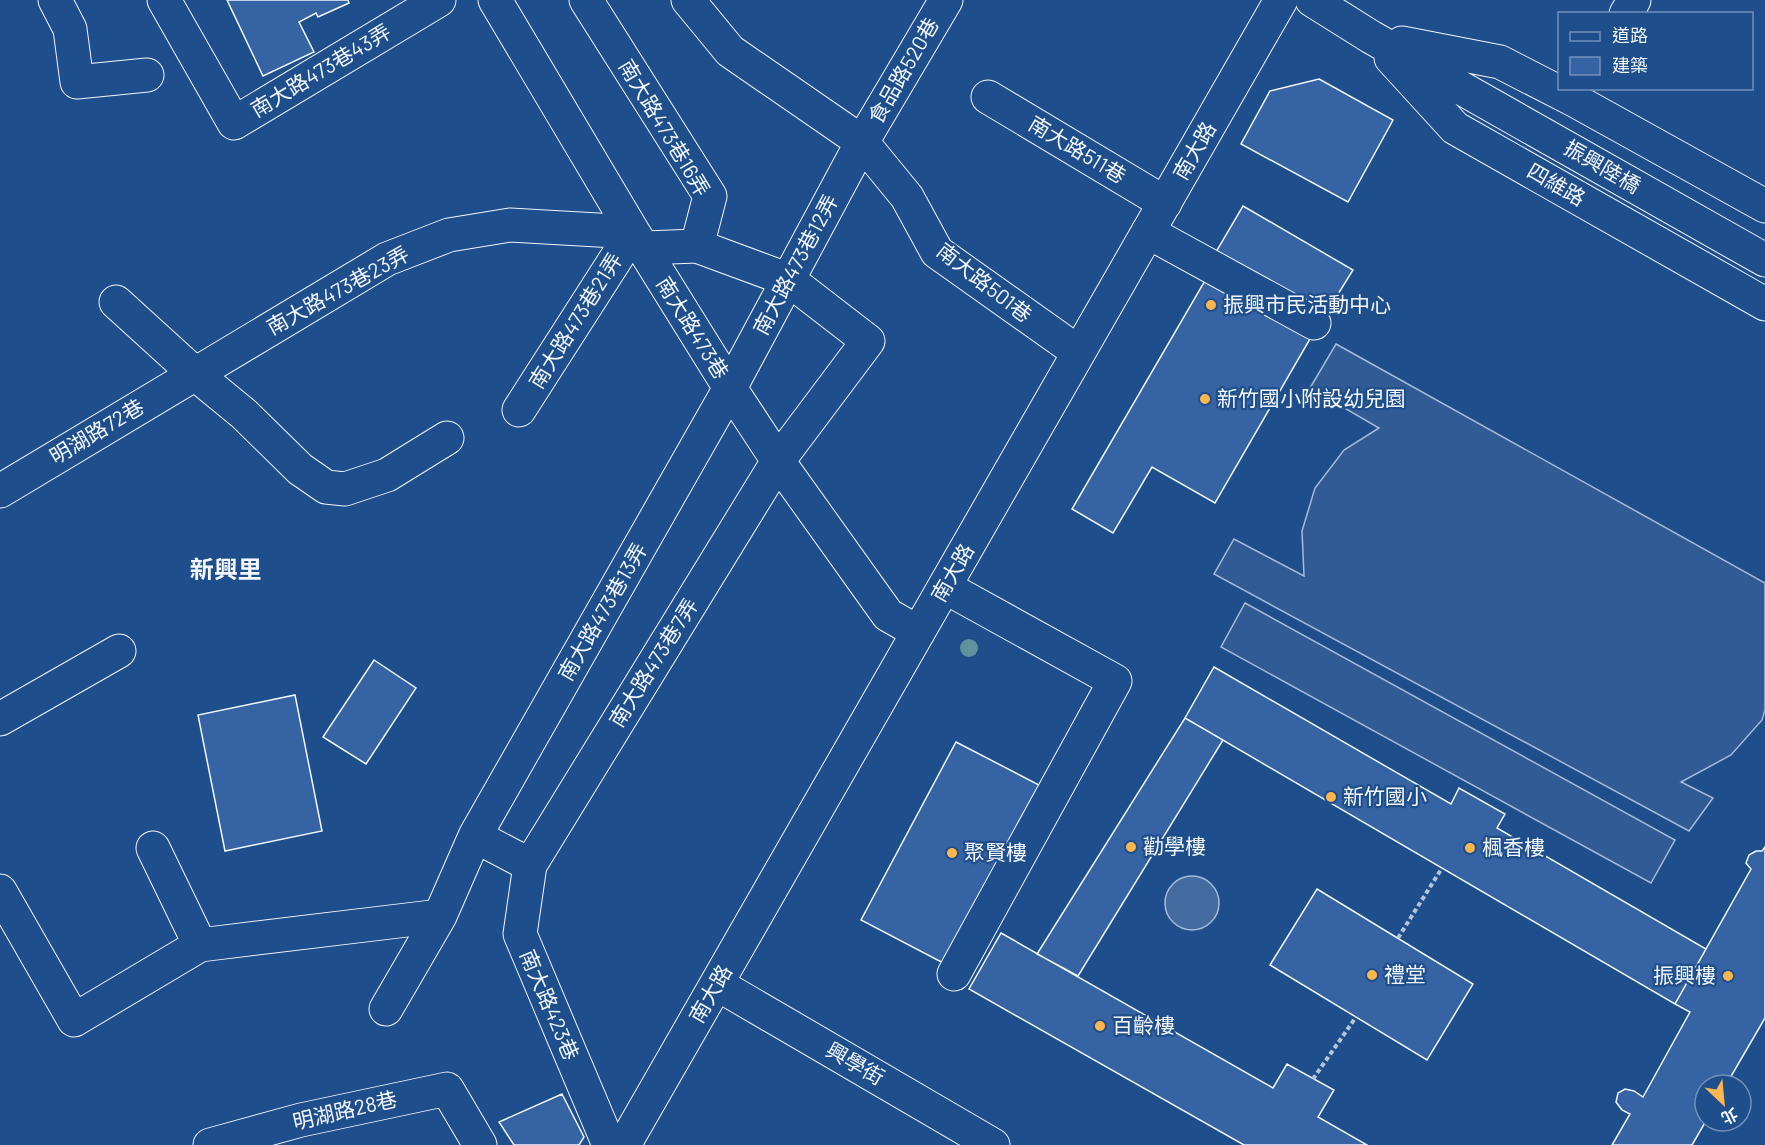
<svg xmlns="http://www.w3.org/2000/svg" width="1765" height="1145" viewBox="0 0 1765 1145" font-family="Barlow,'Noto Sans TC',sans-serif">
	<style>
		.built { fill: #305b95; stroke: #a8bbd7; stroke-width: 1.5 }
		.water { fill: #446ba0; stroke: #a8bbd7; stroke-width: 1.5 }
		.building { fill: #3563a3; stroke: #f2f6ff; stroke-width: 1.5 }
		.lines { fill: none; stroke-linecap: round; stroke-linejoin: round }
		.minor-casing { stroke: #f2f6ff; stroke-width: 35 }
		.major-casing { stroke: #f2f6ff; stroke-width: 35 }
		.path { stroke: #b3c4dc; stroke-width: 4; stroke-dasharray: 4.5 3; stroke-linecap: butt }
		.minor { stroke: #1f4e8c; stroke-width: 33 }
		.major { stroke: #1f4e8c; stroke-width: 33 }
		.tree { fill: #61919a }
		.poi-dot { fill: #ffb74d; stroke: #1f4e8c; stroke-width: 2 }
		.labels { text-anchor: middle; stroke-width: 4.5; stroke-linejoin: round; paint-order: stroke }
		.street-label { font-size: 21px; fill: #f2f6ff; stroke: #1f4e8c }
		.poi-label { font-size: 21px; fill: #f2f6ff; stroke: #1f4e8c; text-anchor: start }
		.quarter-label { font-size: 24px; font-weight: bold; fill: #f2f6ff; stroke: #1f4e8c }
	</style>
	<rect width="100%" height="100%" fill="#1f4e8c"/>
	<path class="built" d="M 1336,344 L 1765,583 L 1765,710 L 1762,720 L 1731,755 L 1681,782 L 1713,798 L 1689,831 L 1214,574 L 1234,539 L 1304,576 L 1302,531 L 1315,488 L 1344,450 L 1379,428 L 1310,388 Z
		M 1245,603 L 1675,840 L 1651,883 L 1221,647 Z"/>
	<path class="water" d="M1165 903a27 27 0 1 1 54 0a27 27 0 1 1-54 0Z"/>
	<path class="building" d="M 227,0 L 348,0 L 349,3 L 318,17 L 316,13 L 299,22 L 314,52 L 263,76 Z
		M 1319,79 L 1393,120 L 1348,202 L 1241,144 L 1270,91 Z
		M 1243,206 L 1353,270 L 1322,320 L 1213,257 Z
		M 1210,272 L 1314,332 L 1215,503 L 1152,467 L 1113,533 L 1072,509 Z
		M 374,660 L 416,688 L 366,764 L 323,737 Z
		M 1214,667 L 1451,804 L 1459,788 L 1505,814 L 1497,828 L 1706,949 L 1675,1004 L 1185,718 Z
		M 295,695 L 322,831 L 225,851 L 198,715 Z
		M 1185,718 L 1223,740 L 1078,976 L 1037,954 Z
		M 956,742 L 1041,786 L 947,965 L 861,920 Z
		M 1765,847 L 1765,1018 L 1726,1085 L 1705,1085 L 1706,1121 L 1692,1145 L 1612,1145 L 1630,1114 L 1622,1110 L 1616,1102 L 1618,1093 L 1625,1089 L 1634,1091 L 1643,1097 L 1690,1012 L 1675,1004 L 1751,869 L 1746,863 L 1749,855 L 1756,851 L 1762,851 Z
		M 1317,889 L 1473,984 L 1427,1060 L 1270,965 Z
		M 1001,933 L 1273,1088 L 1287,1064 L 1334,1090 L 1318,1117 L 1367,1145 L 1244,1145 L 969,989 Z
		M 562,1094 L 584,1137 L 579,1145 L 514,1145 L 499,1122 Z"/>
	<g class="lines">
		<defs>
			<path id="minor" d="M 55,0 L 70,29 L 77,82 L 147,75
				M 164,0 L 234,123 L 439,0
				M 495,0 L 633,232 L 730,388 L 778,461 L 888,615 L 918,632
				M 586,0 L 710,196 L 697,246 L 644,248
				M 688,0 L 730,51 L 862,142 L 907,197 L 937,252 L 1078,352
				M 1312,0 L 1371,37 L 1765,260
				M 1626,14 L 1634,0
				M 1402,43 L 1500,62 L 1576,101 L 1765,206
				M 1391,58 L 1455,128 L 1765,304
				M 988,97 L 1165,203
				M 1148,232 L 1314,323
				M 116,302 L 194,373 L 244,414 L 300,469 L 326,487 L 345,489 L 387,475 L 447,438
				M 0,491 L 387,259 L 449,235 L 510,225 L 633,232 L 519,410
				M 945,587 L 1115,681 L 954,974
				M 0,719 L 119,651
				M 475,836 L 730,388 L 862,142 L 946,0
				M 530,865 L 778,461 L 868,341 L 789,280 L 697,246
				M 0,891 L 74,1020 L 200,945 L 153,848
				M 200,945 L 440,916 L 475,836 L 530,865 L 520,934 L 609,1145
				M 717,984 L 993,1145
				M 386,1009 L 440,916
				M 210,1145 L 301,1120 L 447,1089 L 480,1145"/>
			<path id="major" d="M 624,1145 L 1281,0"/>
		</defs>
		<use href="#minor" class="minor-casing"/>
		<use href="#major" class="major-casing"/>
		<path class="path" d="M 1398,938 L 1442,868
			M 1313,1079 L 1356,1017"/>
		<use href="#minor" class="minor"/>
		<use href="#major" class="major"/>
	</g>
	<circle class="tree" cx="969" cy="648" r="9"/>
	<g class="poi-dot">
		<circle cx="1211" cy="305" r="6"/>
		<circle cx="1205" cy="399" r="6"/>
		<circle cx="1331" cy="797" r="6"/>
		<circle cx="1131" cy="847" r="6"/>
		<circle cx="1470" cy="848" r="6"/>
		<circle cx="952" cy="853" r="6"/>
		<circle cx="1372" cy="975" r="6"/>
		<circle cx="1728" cy="976" r="6"/>
		<circle cx="1100" cy="1026" r="6"/>
	</g>
	<g class="labels">
		<g class="street-label">
			<text transform="translate(321 71) rotate(-31)" y="7">南大路473巷43弄</text>
			<text transform="translate(904 71) rotate(-60)" y="7">食品路520巷</text>
			<text transform="translate(664 128) rotate(59)" y="7">南大路473巷16弄</text>
			<text transform="translate(1077 150) rotate(31)" y="7">南大路511巷</text>
			<text transform="translate(1195 151) rotate(-60)" y="7">南大路</text>
			<text transform="translate(1602 167) rotate(30)" y="7">振興陸橋</text>
			<text transform="translate(1556 185) rotate(30)" y="7">四維路</text>
			<text transform="translate(796 265) rotate(-62)" y="7">南大路473巷12弄</text>
			<text transform="translate(984 283) rotate(38)" y="7">南大路501巷</text>
			<text transform="translate(338 291) rotate(-29)" y="7">南大路473巷23弄</text>
			<text transform="translate(576 321) rotate(-58)" y="7">南大路473巷21弄</text>
			<text transform="translate(692 328) rotate(58)" y="7">南大路473巷</text>
			<text transform="translate(97 432) rotate(-31)" y="7">明湖路72巷</text>
			<text transform="translate(953 573) rotate(-60)" y="7">南大路</text>
			<text transform="translate(603 612) rotate(-60)" y="7">南大路473巷13弄</text>
			<text transform="translate(654 663) rotate(-58)" y="7">南大路473巷7弄</text>
			<text transform="translate(711 994) rotate(-60)" y="7">南大路</text>
			<text transform="translate(549 1005) rotate(67)" y="7">南大路423巷</text>
			<text transform="translate(855 1064) rotate(30)" y="7">興學街</text>
			<text transform="translate(345 1111) rotate(-13)" y="7">明湖路28巷</text>
		</g>
		<g class="poi-label">
			<text x="1223" y="312">振興市民活動中心</text>
			<text x="1217" y="406">新竹國小附設幼兒園</text>
			<text x="1343" y="804">新竹國小</text>
			<text x="1143" y="854">勸學樓</text>
			<text x="1482" y="855">楓香樓</text>
			<text x="964" y="860">聚賢樓</text>
			<text x="1384" y="982">禮堂</text>
			<text x="1716" y="983" text-anchor="end">振興樓</text>
			<text x="1112" y="1033">百齡樓</text>
		</g>
		<g class="quarter-label">
			<text x="226" y="578">新興里</text>
		</g>
	</g>
	<rect x="1558" y="12" width="195" height="78" fill="#1f4e8c" stroke="#7391ba" stroke-width="1.5"/>
	<rect x="1570" y="32" width="30" height="9" fill="#1f4e8c" stroke="#7391ba" stroke-width="1.5"/>
	<text x="1612" y="42" font-size="18" fill="#f2f6ff">道路</text>
	<rect x="1570" y="57" width="30" height="18" fill="#3563a3" stroke="#7391ba" stroke-width="1.5"/>
	<text x="1612" y="72" font-size="18" fill="#f2f6ff">建築</text>
	<g transform="translate(1723 1103) rotate(154)"><circle r="28" fill="#1f4e8c" stroke="#7391ba" stroke-width="1.5"/>
	<path d="M0-4.5L10 22L0 15L-10 22Z" fill="#ffb74d"/>
	<text y="-9" font-size="16" font-weight="bold" text-anchor="middle" fill="#f2f6ff">北</text>
	</g>
</svg>
